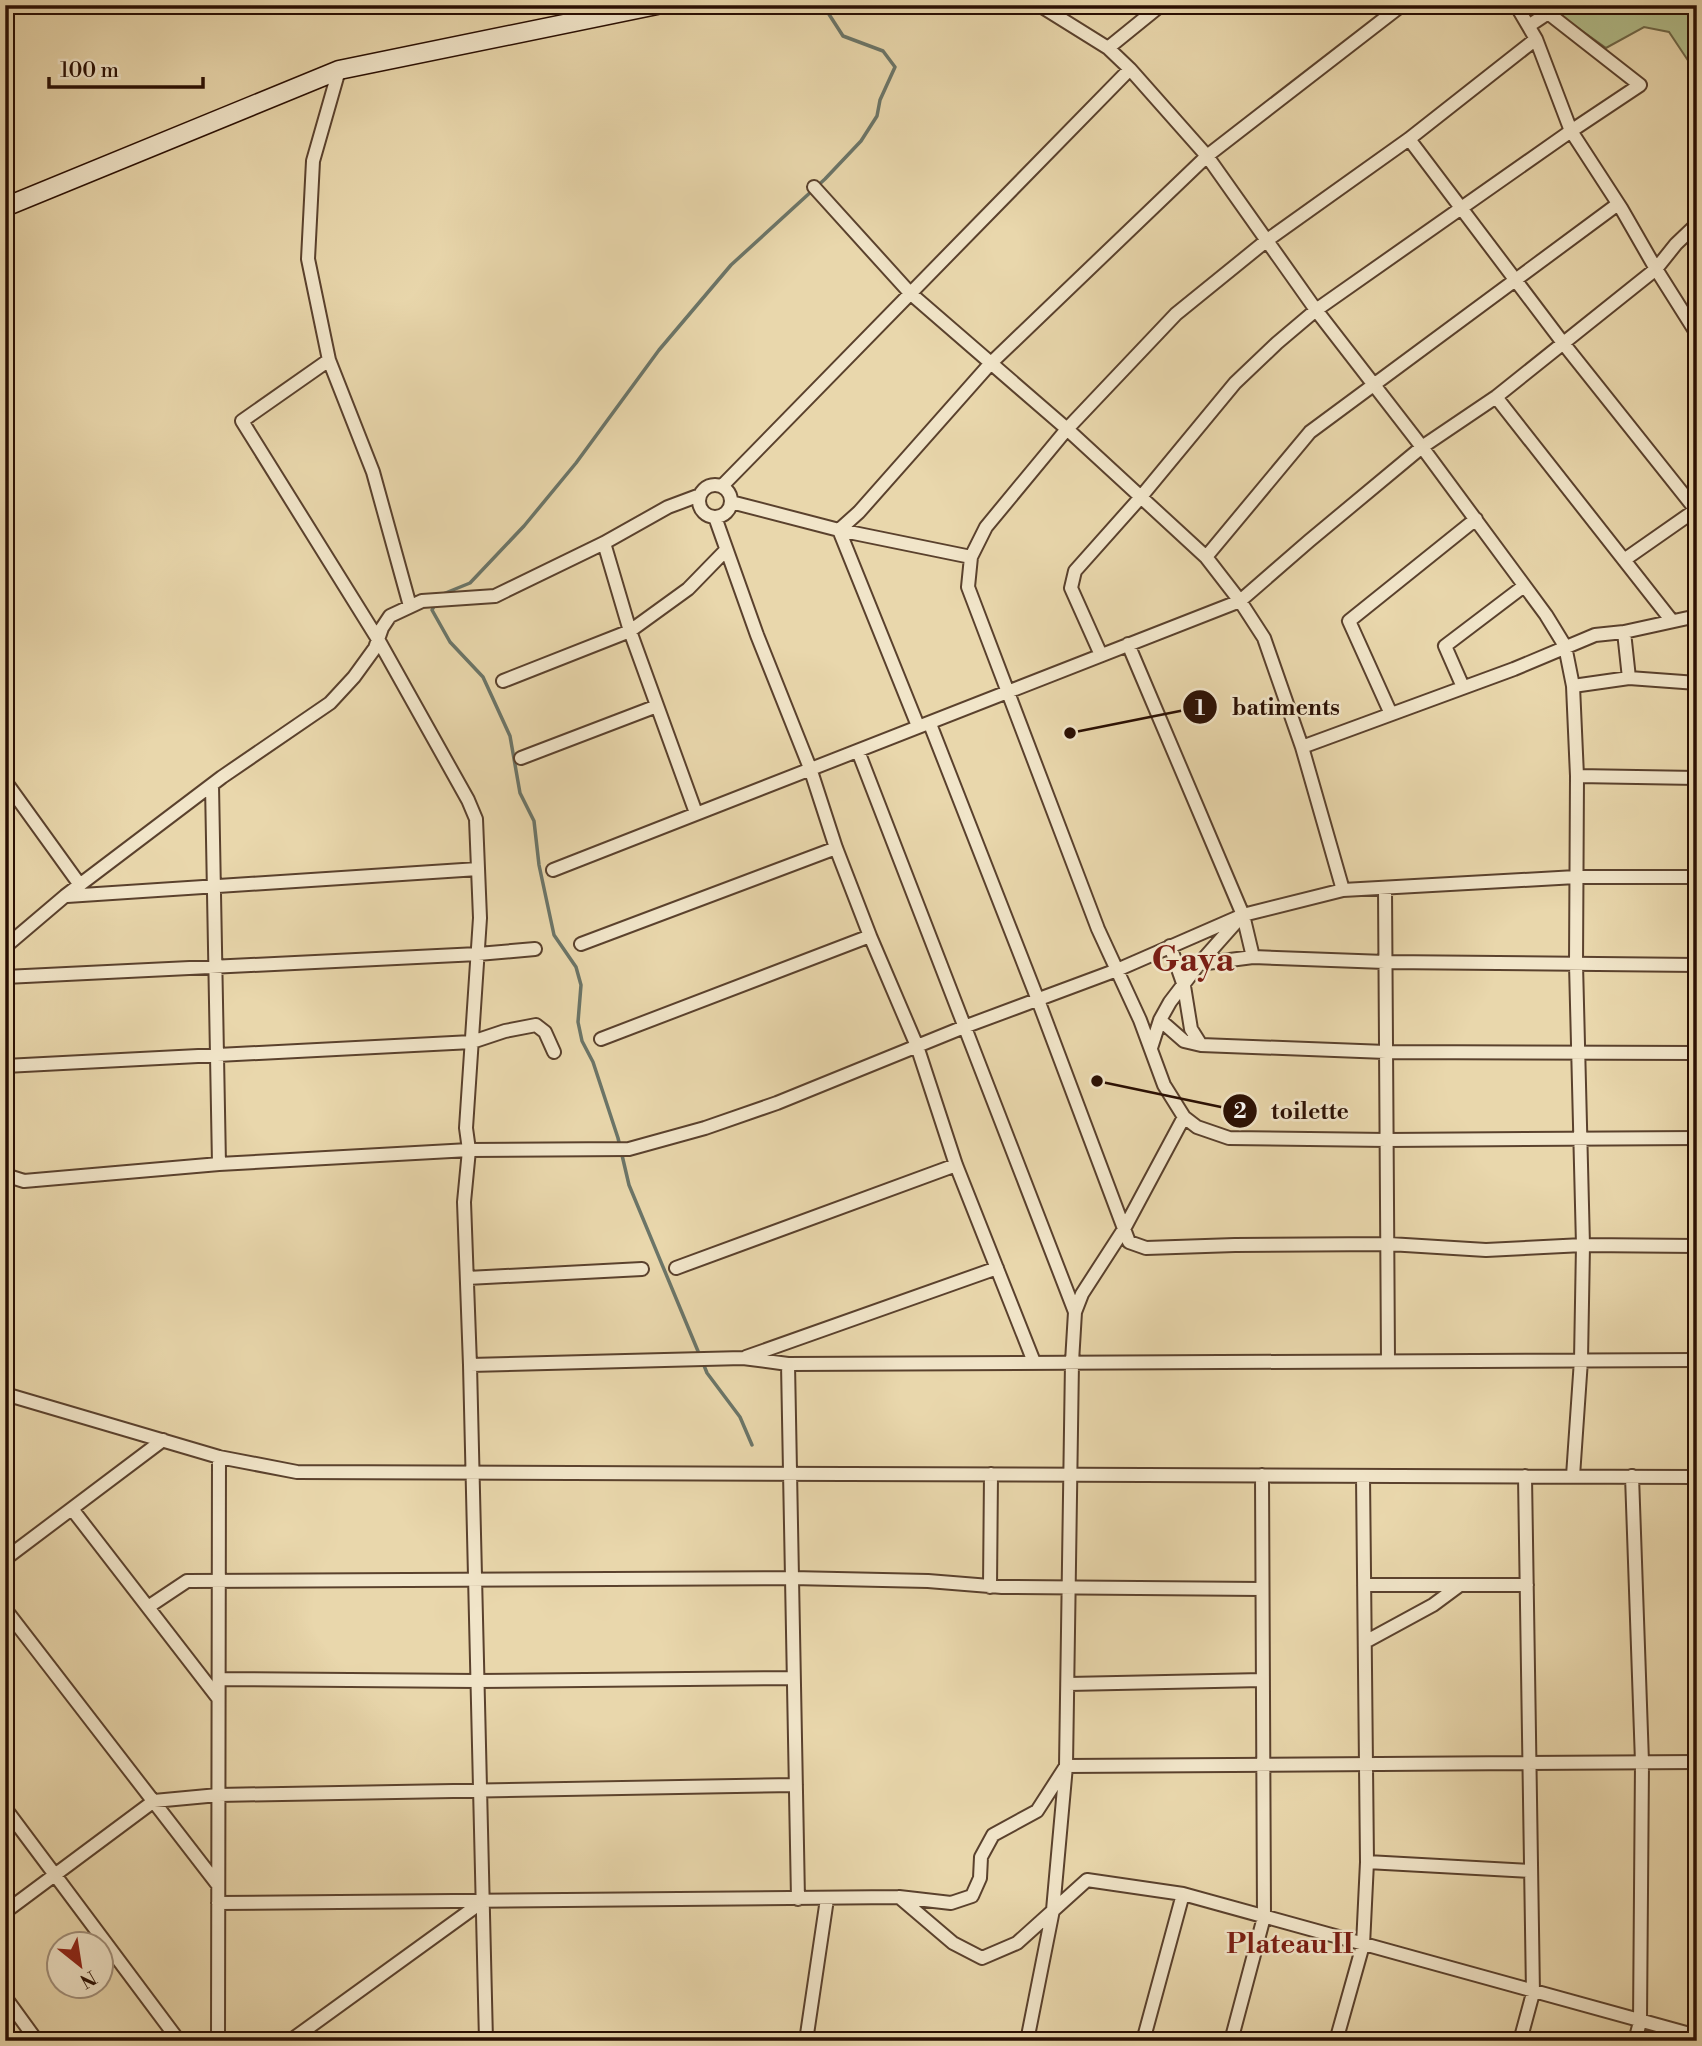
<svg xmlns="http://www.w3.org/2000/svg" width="1702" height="2046" viewBox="0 0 1702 2046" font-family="'Libre Bodoni',serif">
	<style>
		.green { fill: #b3bf8c; stroke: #6e6748; stroke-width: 2 }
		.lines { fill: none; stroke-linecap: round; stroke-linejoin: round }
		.stream { stroke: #6b7568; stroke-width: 3.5 }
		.street-casing { stroke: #5a412d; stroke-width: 16 }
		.secondary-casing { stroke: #2a0f03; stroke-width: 21 }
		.street { stroke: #f1e5c9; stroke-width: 12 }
		.secondary { stroke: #f1e5c9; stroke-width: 18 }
		.labels { text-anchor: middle; stroke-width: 5; stroke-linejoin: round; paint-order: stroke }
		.district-label { font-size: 28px; font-weight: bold; fill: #7a1f14; stroke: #f1e5c9 }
		.town-label { font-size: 35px; font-weight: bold; fill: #7a1f14; stroke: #f1e5c9 }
		.leader { fill: none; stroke: #2a0f03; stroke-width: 2.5 }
		.callout-dot { fill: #2a0f03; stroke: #f1e5c9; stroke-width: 2.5 }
		.mark-label { font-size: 21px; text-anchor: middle; font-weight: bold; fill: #fff }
		.callout-label { font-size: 23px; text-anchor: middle; font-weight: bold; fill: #2a0f03; stroke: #f1e5c9; stroke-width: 5; stroke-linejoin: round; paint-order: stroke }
	</style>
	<rect width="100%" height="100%" fill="#e9d7ac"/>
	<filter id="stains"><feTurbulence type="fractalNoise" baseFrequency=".00286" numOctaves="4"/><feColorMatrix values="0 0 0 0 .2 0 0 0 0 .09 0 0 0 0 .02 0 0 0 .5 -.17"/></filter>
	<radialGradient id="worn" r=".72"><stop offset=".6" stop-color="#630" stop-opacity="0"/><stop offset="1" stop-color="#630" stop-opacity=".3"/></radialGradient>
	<path class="green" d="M 1546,5 L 1697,5 L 1697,96 L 1695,71 L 1669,32 L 1644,27 L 1606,48 Z"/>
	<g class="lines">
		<path class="stream" d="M 443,594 L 470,583 L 524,526 L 576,463 L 659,350 L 731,265 L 825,179 L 861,141 L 877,116 L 880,100 L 895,67 L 883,51 L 843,36 L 823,5
			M 436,603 L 432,610 L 450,642 L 483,677 L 510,736 L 520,793 L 534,821 L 539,865 L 554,935 L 576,967 L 581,985 L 578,1022 L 582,1041 L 593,1062 L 618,1138 L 629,1185 L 700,1356
			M 703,1363 L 707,1373 L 740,1417 L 752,1445"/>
		<defs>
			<path id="street" d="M 1039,5 L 1108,48 L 1130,69 L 1207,156 L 1316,310 L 1422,447 L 1546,615 L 1565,646 L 1573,686 L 1629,678 L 1697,683
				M 1516,5 L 1536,39 L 1571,131 L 1621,208 L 1656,269 L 1697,334
				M 1536,39 L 1409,139 L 1266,241 L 1176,314 L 1067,429 L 986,527 L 971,557 L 968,587 L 1098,929 L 1140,1020 L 1164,1085 L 1184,1117 L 1197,1127 L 1229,1138 L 1387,1140 L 1697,1138
				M 1108,48 L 1161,5
				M 339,70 L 313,161 L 308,259 L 329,360 L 373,472 L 410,606
				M 1409,139 L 1563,343 L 1696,510
				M 814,187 L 910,293 L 1067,429 L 1206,557 L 1240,601 L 1264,638 L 1302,747 L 1343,890
				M 329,360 L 242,421 L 379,641 L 468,800 L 476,819 L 480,918 L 466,1128 L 469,1150 L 464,1202 L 470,1365 L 486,2041
				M 1496,397 L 1672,621
				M699 501a16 16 0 1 1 32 0a16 16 0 1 1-32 0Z
				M 722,486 L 1130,69
				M 731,502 L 839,530 L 971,557
				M 715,517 L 757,635 L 810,768 L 836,848 L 870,936 L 917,1046 L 956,1165 L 1034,1362
				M 604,543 L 630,631 L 696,813
				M 1206,557 L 1310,432 L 1618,204
				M 1624,560 L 1697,509
				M 1624,632 L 1629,678
				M 1128,644 L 1243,915 L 1253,957
				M 1101,655 L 1071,588 L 1075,571 L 1140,498 L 1235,383 L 1277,343 L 1316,310 L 1571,131 L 1640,85 L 1548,13 L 1530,25
				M 503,681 L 630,631 L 688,589 L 726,550
				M 1463,687 L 1445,646 L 1524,586
				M 1391,714 L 1349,621 L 1476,519
				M 930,724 L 1038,1000 L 1129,1242 L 1146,1248 L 1235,1245 L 1389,1244 L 1486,1250 L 1583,1245 L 1697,1246
				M 918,726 L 839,530 L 859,512 L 990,364 L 1207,156 L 1402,5
				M 1302,747 L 1514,669 L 1595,635 L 1624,632 L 1697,616
				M 858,751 L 1075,1312
				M 521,758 L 657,706
				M 1577,776 L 1697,778
				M 5,781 L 80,885
				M 212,785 L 219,1164
				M 553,870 L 1240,601 L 1309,541 L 1422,447 L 1496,397 L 1656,269 L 1676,244 L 1697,224
				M 1385,888 L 1388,1360
				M 67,896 L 478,869
				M 581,944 L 836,848
				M 1170,946 L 1184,986 L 1191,1029 L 1201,1045
				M 5,947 L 65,896 L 222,777 L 330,703 L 354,677 L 375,648 L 382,628 L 390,616 L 422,601 L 495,596 L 604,543 L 668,507 L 700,495
				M 1199,964 L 1253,957 L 1385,962 L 1697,965
				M 5,977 L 478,954 L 535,949
				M 1160,1020 L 1184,1041 L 1201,1045 L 1386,1052 L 1697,1053
				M 601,1039 L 870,936
				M 1151,1048 L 1160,1020 L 1170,1002 L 1199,964 L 1238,920
				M 5,1066 L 472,1042 L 505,1031 L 536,1025 L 545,1032 L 554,1052
				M 5,1175 L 24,1181 L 219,1164 L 469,1150 L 629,1149 L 705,1128 L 777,1103 L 964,1027 L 1117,970 L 1243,915 L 1343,890 L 1576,877 L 1697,877
				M 676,1268 L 956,1165
				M 467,1278 L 642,1269
				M 746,1357 L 997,1268
				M 788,1364 L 798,1899
				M 470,1365 L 743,1358 L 788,1364 L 1697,1360
				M 5,1394 L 219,1457 L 297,1472 L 1697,1477
				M 1573,1476 L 1581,1360 L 1583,1245 L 1576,964 L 1577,776 L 1573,686
				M 1632,1476 L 1642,1762 L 1640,2022 L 1635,2041
				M 72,1509 L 218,1698
				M 5,1559 L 163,1440
				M 1364,1585 L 1527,1585
				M 990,1587 L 991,1474
				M 148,1607 L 187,1581 L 792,1578 L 928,1581 L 1002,1587 L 1262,1589
				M 5,1609 L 218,1885
				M 1365,1642 L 1433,1605 L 1460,1585
				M 219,1679 L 477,1681 L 792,1678
				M 1068,1684 L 1263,1680
				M 5,1808 L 179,2041
				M 1367,1862 L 1531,1871
				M 899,1897 L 953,1943 L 982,1958 L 1017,1943 L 1087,1880 L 1183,1894 L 1697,2036
				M 218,1903 L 899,1897 L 951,1903 L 972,1896 L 980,1878 L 981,1857 L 993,1835 L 1037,1811 L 1066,1766 L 1072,1362 L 1075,1312 L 1082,1294 L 1124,1229 L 1184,1117
				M 5,1912 L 154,1801 L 218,1795 L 796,1785
				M 5,1997 L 37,2041
				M 218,2041 L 219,1457
				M 290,2041 L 482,1902
				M 806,2041 L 827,1899
				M 1027,2041 L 1053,1910 L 1066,1766 L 1697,1762
				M 1143,2041 L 1183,1894
				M 1231,2041 L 1264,1917 L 1262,1475
				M 1336,2041 L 1363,1945 L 1367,1862 L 1363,1476
				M 1520,2041 L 1533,1993 L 1525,1476"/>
			<path id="secondary" d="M 5,207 L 339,70 L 657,5"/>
		</defs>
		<use href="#street" class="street-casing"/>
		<use href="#secondary" class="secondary-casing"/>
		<use href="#street" class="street"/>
		<use href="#secondary" class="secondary"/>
	</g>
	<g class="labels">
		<g class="district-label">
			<text x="1290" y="1953">Plateau II</text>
		</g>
		<g class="town-label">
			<text x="1193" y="971">Gaya</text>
		</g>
	</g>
	<path class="leader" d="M1070 733L1200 707M1097 1081L1240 1111"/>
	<g class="callout-dot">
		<circle cx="1070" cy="733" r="7"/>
		<circle cx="1097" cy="1081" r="7"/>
		<circle cx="1200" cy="707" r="18"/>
		<circle cx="1240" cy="1111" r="18"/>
	</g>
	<g class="mark-label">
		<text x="1200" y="715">1</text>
		<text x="1240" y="1118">2</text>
	</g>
	<g class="callout-label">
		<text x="1286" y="715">batiments</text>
		<text x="1310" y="1119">toilette</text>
	</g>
	<rect width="1702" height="2046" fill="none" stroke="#e9d7ac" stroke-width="28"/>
	<rect x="7" y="7" width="1688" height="2032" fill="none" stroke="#2a0f03" stroke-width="3.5"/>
	<rect x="14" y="14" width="1674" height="2018" fill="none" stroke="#2a0f03" stroke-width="2"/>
	<g transform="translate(80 1965) rotate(150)"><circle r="33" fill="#f1e5c9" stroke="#a18f7a" stroke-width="2"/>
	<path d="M0-5L12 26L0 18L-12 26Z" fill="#8f2418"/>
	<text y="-10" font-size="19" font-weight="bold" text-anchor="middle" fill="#2a0f03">N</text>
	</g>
	<path d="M49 77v10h154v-10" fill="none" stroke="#2a0f03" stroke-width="3.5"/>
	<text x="60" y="77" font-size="21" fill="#2a0f03" stroke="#f1e5c9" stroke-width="5" paint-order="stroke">100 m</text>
	<rect width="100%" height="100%" filter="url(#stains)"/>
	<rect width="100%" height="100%" fill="url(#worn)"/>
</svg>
